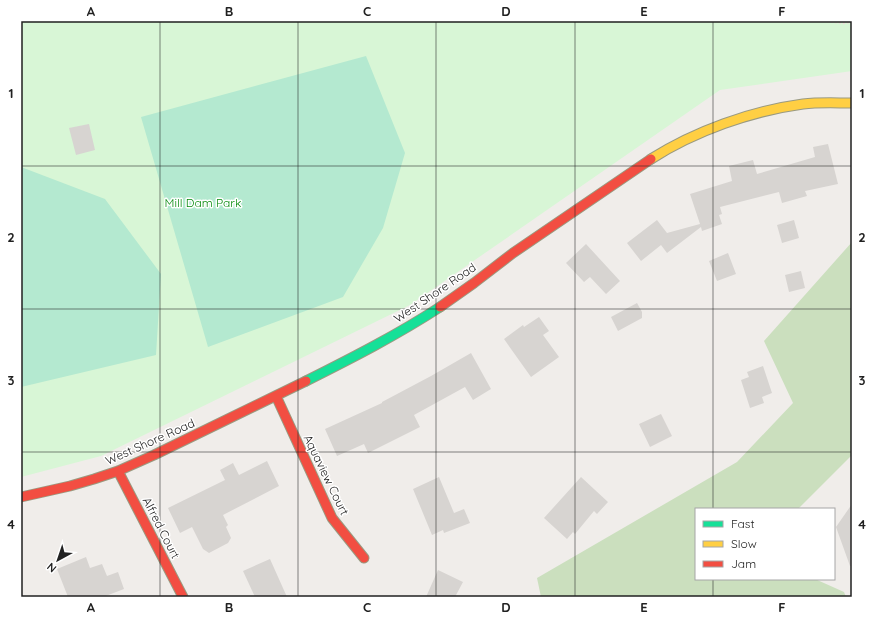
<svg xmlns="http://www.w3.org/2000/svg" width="873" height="618" viewBox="0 0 873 618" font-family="Quicksand,sans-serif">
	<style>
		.forest { fill: #cbdfbe }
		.park { fill: #d8f6d6 }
		.pitch { fill: #b4e9d0 }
		.building { fill: #d7d4d1 }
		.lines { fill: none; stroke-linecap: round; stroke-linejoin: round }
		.fast-casing { stroke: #9a9a80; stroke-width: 11 }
		.slow-casing { stroke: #9a9a80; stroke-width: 11 }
		.jam-casing { stroke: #9a9a80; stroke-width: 11 }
		.path { stroke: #eddcda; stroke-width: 2.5; stroke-dasharray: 2 2; stroke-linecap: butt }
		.fast { stroke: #16e098; stroke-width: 9 }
		.slow { stroke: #ffcf43; stroke-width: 9 }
		.jam { stroke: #f24e42; stroke-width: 9 }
		.grid { fill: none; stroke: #212121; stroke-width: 1; stroke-opacity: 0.55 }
		.labels { text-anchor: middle; stroke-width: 3; stroke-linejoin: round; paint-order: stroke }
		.park-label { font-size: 12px; fill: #058a0b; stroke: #fff }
		.street-label { font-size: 12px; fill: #212121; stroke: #fff }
		.neatline { fill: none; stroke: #212121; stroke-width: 1.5 }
		.grid-label { font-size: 13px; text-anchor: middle; font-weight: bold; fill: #212121 }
	</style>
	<rect width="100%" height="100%" fill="#f0edea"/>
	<path class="forest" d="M 852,242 L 852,455 L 798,509 L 696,509 L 696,579 L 815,579 L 844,592 L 846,597 L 541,597 L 537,578 L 737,462 L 793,403 L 764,341 Z"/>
	<path class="park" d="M 21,21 L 852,21 L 852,71 L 720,90 L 410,305 L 101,456 L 21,477 Z"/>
	<path class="pitch" d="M 366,56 L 405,153 L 383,228 L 343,297 L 208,347 L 141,117 Z
		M 21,167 L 105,199 L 161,274 L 156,355 L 21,387 Z"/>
	<path class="building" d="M 89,124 L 95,150 L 76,155 L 69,128 Z
		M 828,144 L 838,184 L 805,191 L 807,196 L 782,203 L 779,192 L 720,207 L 722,214 L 719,215 L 722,224 L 702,231 L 701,227 L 667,253 L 661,245 L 641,261 L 627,243 L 657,220 L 667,233 L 700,224 L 690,194 L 732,181 L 729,166 L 753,160 L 757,174 L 815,157 L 813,147 Z
		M 794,220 L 799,238 L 782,243 L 777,225 Z
		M 586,244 L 620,281 L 606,294 L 590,277 L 584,282 L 566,263 Z
		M 728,253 L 736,274 L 717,281 L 709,261 Z
		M 801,271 L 805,288 L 789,292 L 785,275 Z
		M 637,303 L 642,312 L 642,318 L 618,331 L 611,317 Z
		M 539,317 L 549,331 L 543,335 L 559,357 L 531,377 L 504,339 L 523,325 L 524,327 Z
		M 471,353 L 491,389 L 473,400 L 465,387 L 414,415 L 420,427 L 368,453 L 364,444 L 337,456 L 325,429 L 382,403 L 382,402 L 431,376 Z
		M 763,366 L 772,393 L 762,397 L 764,403 L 750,408 L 741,380 L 749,377 L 747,372 Z
		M 661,414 L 672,436 L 650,447 L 639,424 Z
		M 267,461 L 279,486 L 223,515 L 228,525 L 226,527 L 231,538 L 228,543 L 209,553 L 203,549 L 192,527 L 180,533 L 168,508 L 225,480 L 220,470 L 233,463 L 239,475 Z
		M 439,477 L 454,513 L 464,509 L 470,523 L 444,533 L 443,530 L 432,535 L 413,489 Z
		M 581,477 L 608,502 L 597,514 L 594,511 L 575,534 L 573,532 L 567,539 L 544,518 Z
		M 852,504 L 852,566 L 850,566 L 836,527 Z
		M 86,557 L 90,568 L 102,564 L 107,576 L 118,572 L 124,589 L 103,597 L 68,597 L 57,569 Z
		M 270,559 L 287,597 L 255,597 L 243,571 Z
		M 438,570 L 463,582 L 455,597 L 426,597 Z"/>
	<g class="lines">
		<defs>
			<path id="fast" d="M 306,381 C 352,358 397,335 440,307"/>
			<path id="slow" d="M 651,159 C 695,131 751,111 803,104 C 819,102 836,103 852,103"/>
			<path id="jam" d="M 440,307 L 474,283 L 513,253 L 651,159
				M 276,396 L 332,518 L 364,558
				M 118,471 L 183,597
				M 21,497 L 70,486 L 94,479 L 118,471 L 154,455 L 306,381"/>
		</defs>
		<use href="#fast" class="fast-casing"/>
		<use href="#slow" class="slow-casing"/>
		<use href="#jam" class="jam-casing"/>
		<path class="path" d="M 827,21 L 843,23 L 852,22"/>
		<use href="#fast" class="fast"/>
		<use href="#slow" class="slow"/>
		<use href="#jam" class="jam"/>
	</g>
	<path class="grid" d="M 160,21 L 160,597M 298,21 L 298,597M 436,21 L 436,597M 575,21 L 575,597M 713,21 L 713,509M 21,166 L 852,166M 21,309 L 852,309M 21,452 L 852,452M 713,579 L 713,597"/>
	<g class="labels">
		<g class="park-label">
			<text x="203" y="207">Mill Dam Park</text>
		</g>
		<g class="street-label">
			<text transform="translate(435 293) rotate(-34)" y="4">West Shore Road</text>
			<text transform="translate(150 442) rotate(-24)" y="4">West Shore Road</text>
			<text transform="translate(326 475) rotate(64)" y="4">Aquaview Court</text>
			<text transform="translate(161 528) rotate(63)" y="4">Alfred Court</text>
		</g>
	</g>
	<rect width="873" height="618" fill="none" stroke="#ffffff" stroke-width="44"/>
	<rect x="695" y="508" width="140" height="72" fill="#ffffff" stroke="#a6a6a6"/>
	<rect x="703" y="521" width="20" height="6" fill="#16e098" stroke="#a6a6a6"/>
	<text x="731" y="528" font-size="12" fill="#212121">Fast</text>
	<rect x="703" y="541" width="20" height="6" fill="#ffcf43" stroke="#a6a6a6"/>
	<text x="731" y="548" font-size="12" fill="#212121">Slow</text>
	<rect x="703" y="561" width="20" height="6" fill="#f24e42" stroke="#a6a6a6"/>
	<text x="731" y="568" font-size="12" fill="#212121">Jam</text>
	<g transform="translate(58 560) rotate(220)" stroke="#ffffff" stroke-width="3" paint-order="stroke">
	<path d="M0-3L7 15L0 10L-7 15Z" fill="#212121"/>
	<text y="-6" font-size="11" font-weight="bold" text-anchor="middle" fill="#212121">N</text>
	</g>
	<rect x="22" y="22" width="829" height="574" class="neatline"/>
	<g class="grid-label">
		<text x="91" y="16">A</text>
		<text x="229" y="16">B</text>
		<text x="367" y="16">C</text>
		<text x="506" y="16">D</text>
		<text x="644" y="16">E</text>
		<text x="782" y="16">F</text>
		<text x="11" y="98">1</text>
		<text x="862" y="98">1</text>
		<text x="11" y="242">2</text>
		<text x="862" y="242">2</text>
		<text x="11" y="385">3</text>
		<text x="862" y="385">3</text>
		<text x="11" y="529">4</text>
		<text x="862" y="529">4</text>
		<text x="91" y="612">A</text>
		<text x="229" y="612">B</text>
		<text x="367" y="612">C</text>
		<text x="506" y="612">D</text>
		<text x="644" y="612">E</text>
		<text x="782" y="612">F</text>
	</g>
</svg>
